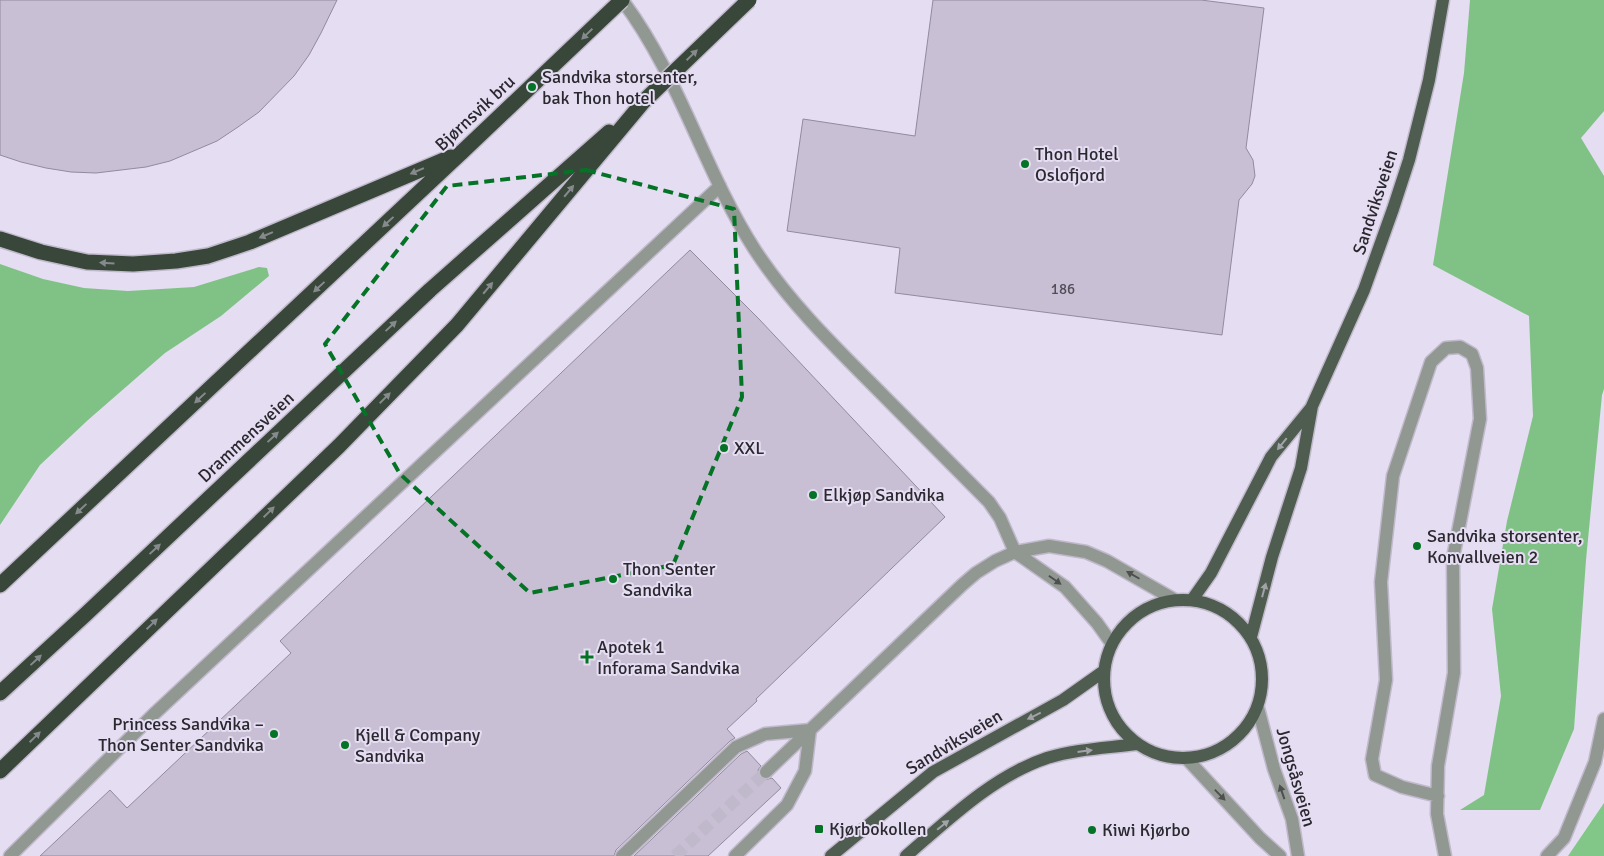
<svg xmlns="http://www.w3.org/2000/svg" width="1604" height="856" viewBox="0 0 1604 856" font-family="Signika,sans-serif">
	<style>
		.green { fill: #80c286 }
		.forest { fill: #82c788 }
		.building { fill: #c8bfd4; stroke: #928a9e }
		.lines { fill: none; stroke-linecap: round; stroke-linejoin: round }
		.minor-tunnel { stroke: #c0b9cb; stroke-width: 12; stroke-dasharray: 12 6; stroke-linecap: butt }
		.minor-casing { stroke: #c0b9cb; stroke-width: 15 }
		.major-casing { stroke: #c0b9cb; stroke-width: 15 }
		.highway-casing { stroke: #c0b9cb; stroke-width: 18 }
		.minor { stroke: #919891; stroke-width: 12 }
		.major { stroke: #4f5c50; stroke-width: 12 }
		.highway { stroke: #384739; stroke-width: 15 }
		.highway-bridge-casing { stroke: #c0b9cb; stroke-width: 18; stroke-linecap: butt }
		.highway-bridge { stroke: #384739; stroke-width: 15 }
		.oneway { fill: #868a8c }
		.oneway2 { fill: #a2a3a9 }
		.oneway3 { fill: #4f4f52 }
		.marked { fill: none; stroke: #057325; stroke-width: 4; stroke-dasharray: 10 6; stroke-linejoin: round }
		.poi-dot { fill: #057325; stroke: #e5ddf2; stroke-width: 2 }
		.labels { text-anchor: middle; stroke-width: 4; stroke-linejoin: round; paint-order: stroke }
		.number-label { font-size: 15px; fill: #524e59 }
		.poi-label { font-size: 18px; fill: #2b2830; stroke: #e5ddf2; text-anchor: start }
		.street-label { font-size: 18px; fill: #2b2830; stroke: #e5ddf2 }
	</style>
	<rect width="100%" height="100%" fill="#e5ddf2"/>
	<path class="green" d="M 1470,0 L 1604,0 L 1604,111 L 1581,138 L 1604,176 L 1604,389 L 1602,395 L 1586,560 L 1574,729 L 1540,810 L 1460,810 L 1484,795 L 1501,696 L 1492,609 L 1507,521 L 1533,416 L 1529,316 L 1433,265 L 1464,73 Z
		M 0,264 L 43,279 L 84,288 L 128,291 L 194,287 L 259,267 L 267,268 L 269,276 L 221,316 L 165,353 L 88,420 L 40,465 L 0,525 Z"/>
	<path class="forest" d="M 1604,803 L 1604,856 L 1568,856 Z"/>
	<path class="building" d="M 0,0 L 337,0 L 321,33 L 309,55 L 294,76 L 259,112 L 238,127 L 217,141 L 170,161 L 146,167 L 96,173 L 71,172 L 46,168 L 21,162 L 0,155 Z
		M 933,0 L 1201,0 L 1264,8 L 1246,148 L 1253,160 L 1255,176 L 1252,184 L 1239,200 L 1222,335 L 895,293 L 900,248 L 787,231 L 803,119 L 915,136 Z
		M 690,250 L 759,319 L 945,517 L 756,699 L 757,701 L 727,729 L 735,738 L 730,741 L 616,850 L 614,856 L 40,856 L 110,790 L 127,808 L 291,653 L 280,641 Z
		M 747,751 L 761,766 L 758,770 L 760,777 L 764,780 L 772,778 L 781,788 L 708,856 L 634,856 L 741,754 Z"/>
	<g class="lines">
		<path class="minor-tunnel" d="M 675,856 L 766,772"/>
		<defs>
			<path id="minor" d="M 622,0 C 679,75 704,171 755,250 C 787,299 828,340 869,381 C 909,421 949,462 989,502 L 1000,518 L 1015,552 L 1065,587 L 1097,623 L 1112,644
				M 1258,708 L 1274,769 L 1292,819 L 1298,856
				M 1187,759 L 1260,838 L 1280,856
				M 766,772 L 962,585 L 976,573 L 995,561 L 1015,552 L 1049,546 L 1086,552 L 1107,561 L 1175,600
				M 1438,796 L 1402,787 L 1375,775 L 1372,759 L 1386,680 L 1381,582 L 1393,476 L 1431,362 L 1446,348 L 1460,347 L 1472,354 L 1477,368 L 1480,419 L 1453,558 L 1454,673 L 1438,766 L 1437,814 L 1445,856
				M 10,856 L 153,715 L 720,186
				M 622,856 L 736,747 L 765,734 L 810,730 L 805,771 L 787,805 L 735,856
				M 1547,856 L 1564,838 L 1595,762 L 1604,719"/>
			<path id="major" d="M1104 679a79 79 0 1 1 158 0a79 79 0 1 1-158 0Z
				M 1192,600 L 1211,573 L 1271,457 L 1311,408
				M 1251,637 L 1272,557 L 1301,468 L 1312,406 L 1364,290 L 1393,209 L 1409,160 L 1429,80 L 1443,0
				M 831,856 L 933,772 L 1063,700 L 1104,671
				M 906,856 C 948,820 993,776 1047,758 C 1076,749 1107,748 1137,744"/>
			<path id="highway" d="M 0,239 L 41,252 L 87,262 L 133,264 L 176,261 L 208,256 L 250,242 L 451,157
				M 0,585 L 462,152
				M 0,693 L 86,614 L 430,290 L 609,132
				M 0,771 L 339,446 L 457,325 L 644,101"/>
		</defs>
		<use href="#minor" class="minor-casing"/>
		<use href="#major" class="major-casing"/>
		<use href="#highway" class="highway-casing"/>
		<use href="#minor" class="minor"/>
		<use href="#major" class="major"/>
		<use href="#highway" class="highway"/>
		<defs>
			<path id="highway-bridge" d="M 644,101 L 749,0
				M 462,152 L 622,0"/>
		</defs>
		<use href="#highway-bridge" class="highway-bridge-casing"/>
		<use href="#highway-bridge" class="highway-bridge"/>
	</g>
	<defs><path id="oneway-solid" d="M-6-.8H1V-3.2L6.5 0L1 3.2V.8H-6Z" transform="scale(1.25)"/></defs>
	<g class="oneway">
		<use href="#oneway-solid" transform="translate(587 34) rotate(136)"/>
		<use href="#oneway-solid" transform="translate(692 55) rotate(-44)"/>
		<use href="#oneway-solid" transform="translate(417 171) rotate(157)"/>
		<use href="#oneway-solid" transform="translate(569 191) rotate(-50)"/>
		<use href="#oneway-solid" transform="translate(388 222) rotate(137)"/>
		<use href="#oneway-solid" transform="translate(266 235) rotate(157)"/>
		<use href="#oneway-solid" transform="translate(107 263) rotate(-177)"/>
		<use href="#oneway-solid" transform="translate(319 287) rotate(137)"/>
		<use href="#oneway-solid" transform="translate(488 288) rotate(-50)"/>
		<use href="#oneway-solid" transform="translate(391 326) rotate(-43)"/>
		<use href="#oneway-solid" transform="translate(200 398) rotate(137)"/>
		<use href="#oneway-solid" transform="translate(385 398) rotate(-45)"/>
		<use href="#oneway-solid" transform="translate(273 437) rotate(-43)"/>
		<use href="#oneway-solid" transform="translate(81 509) rotate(137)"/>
		<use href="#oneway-solid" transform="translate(269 512) rotate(-44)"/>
		<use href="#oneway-solid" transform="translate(155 549) rotate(-43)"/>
		<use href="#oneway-solid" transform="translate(152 624) rotate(-44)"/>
		<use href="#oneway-solid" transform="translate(36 660) rotate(-43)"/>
		<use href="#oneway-solid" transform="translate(35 737) rotate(-44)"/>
	</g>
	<g class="oneway2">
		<use href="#oneway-solid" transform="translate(1282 444) rotate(129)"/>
		<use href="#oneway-solid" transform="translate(1264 590) rotate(-75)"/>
		<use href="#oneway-solid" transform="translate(1034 716) rotate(154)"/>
		<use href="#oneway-solid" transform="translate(1085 751) rotate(-7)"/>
		<use href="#oneway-solid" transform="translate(943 825) rotate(-39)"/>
	</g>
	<g class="oneway3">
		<use href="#oneway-solid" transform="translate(1133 575) rotate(-150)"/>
		<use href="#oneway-solid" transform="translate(1055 580) rotate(35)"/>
		<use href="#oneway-solid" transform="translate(1282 792) rotate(-109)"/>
		<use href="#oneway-solid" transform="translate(1220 795) rotate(46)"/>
	</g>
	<path class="marked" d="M 586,170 L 734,209 L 742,397 L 673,565 L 530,593 L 400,474 L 325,344 L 447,186 Z"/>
	<g class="poi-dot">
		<circle cx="532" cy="87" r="5"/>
		<circle cx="1025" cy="164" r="5"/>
		<circle cx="724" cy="448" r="5"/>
		<circle cx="813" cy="495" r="5"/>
		<circle cx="1417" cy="546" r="5"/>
		<circle cx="613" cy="579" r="5"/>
		<path d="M584.5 649.5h5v5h5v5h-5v5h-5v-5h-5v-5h5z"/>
		<circle cx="274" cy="734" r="5"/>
		<circle cx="345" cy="745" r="5"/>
		<rect x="814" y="824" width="10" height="10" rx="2.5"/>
		<circle cx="1092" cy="830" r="5"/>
	</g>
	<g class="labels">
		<g class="number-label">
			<text x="1063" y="294">186</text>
		</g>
		<g class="poi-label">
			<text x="542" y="83">Sandvika storsenter,<tspan x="542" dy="21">bak Thon hotel</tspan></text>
			<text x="1035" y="160">Thon Hotel<tspan x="1035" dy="21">Oslofjord</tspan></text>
			<text x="734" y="454">XXL</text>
			<text x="823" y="501">Elkjøp Sandvika</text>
			<text x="1427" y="542">Sandvika storsenter,<tspan x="1427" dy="21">Konvallveien 2</tspan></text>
			<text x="623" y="575">Thon Senter<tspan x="623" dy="21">Sandvika</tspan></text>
			<text x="597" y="653">Apotek 1<tspan x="597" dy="21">Inforama Sandvika</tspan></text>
			<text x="264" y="730" text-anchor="end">Princess Sandvika –<tspan x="264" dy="21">Thon Senter Sandvika</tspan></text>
			<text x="355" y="741">Kjell &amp; Company<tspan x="355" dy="21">Sandvika</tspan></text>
			<text x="829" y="835">Kjørbokollen</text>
			<text x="1102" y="836">Kiwi Kjørbo</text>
		</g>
		<g class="street-label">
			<text transform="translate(475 113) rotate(-43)" y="6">Bjørnsvik bru</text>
			<text transform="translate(1375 202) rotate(-72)" y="6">Sandviksveien</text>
			<text transform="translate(246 437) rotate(-43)" y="6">Drammensveien</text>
			<text transform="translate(954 742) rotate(-31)" y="6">Sandviksveien</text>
			<text transform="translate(1296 777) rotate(74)" y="6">Jongsåsveien</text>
		</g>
	</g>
</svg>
